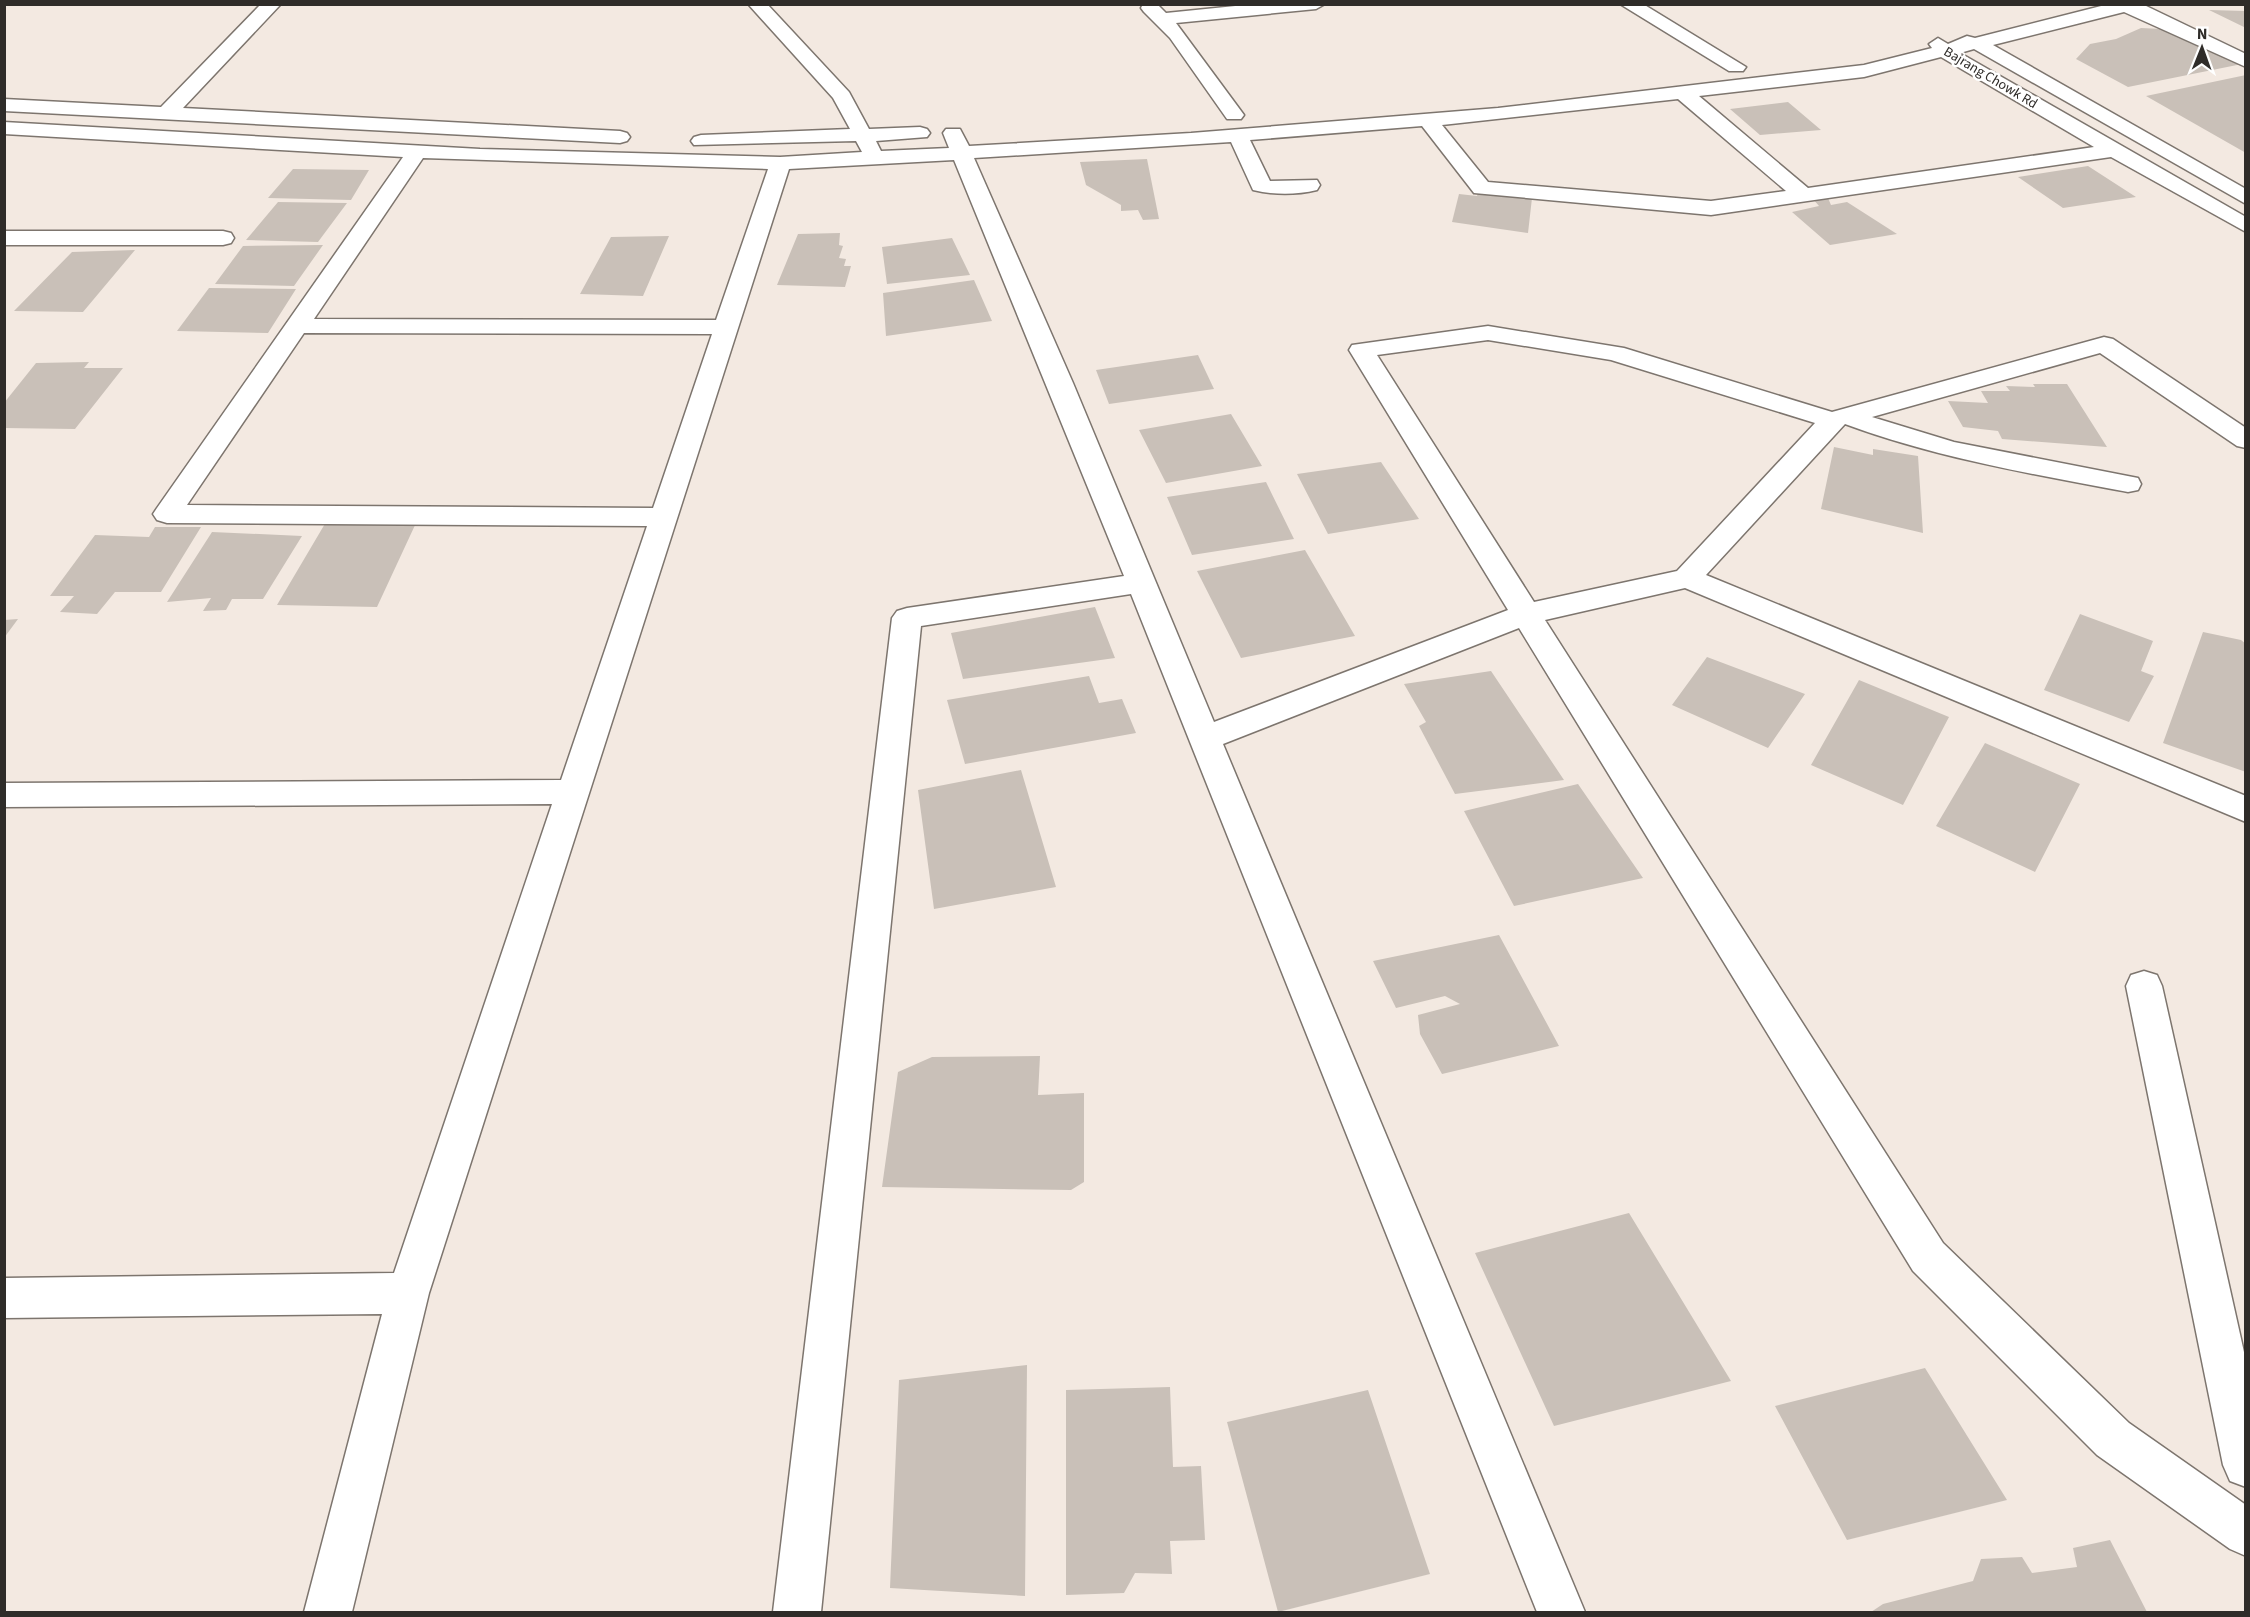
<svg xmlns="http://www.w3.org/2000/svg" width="2250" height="1617" viewBox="0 0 2250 1617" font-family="'Source Sans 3',sans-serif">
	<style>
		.building { fill: #c9c0b8 }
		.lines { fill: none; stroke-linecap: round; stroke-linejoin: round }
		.minor-casing { stroke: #7d756e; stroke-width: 3 }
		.minor { fill: #fff; fill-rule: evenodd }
		.labels { text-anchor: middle; stroke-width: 5; stroke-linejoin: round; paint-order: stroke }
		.far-street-label { font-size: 14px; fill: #2f2c29; stroke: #fff }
	</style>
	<rect width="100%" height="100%" fill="#f3e9e1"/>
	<path class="building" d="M 2209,10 L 2246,11 L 2246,28 Z
		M 2141,28 L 2162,29 L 2242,64 L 2128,87 L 2076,59 L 2090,44 L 2116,39 Z
		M 2246,75 L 2246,153 L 2146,96 Z
		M 1788,102 L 1821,130 L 1760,135 L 1730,109 Z
		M 1147,159 L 1159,219 L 1143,220 L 1138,210 L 1121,211 L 1121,205 L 1086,185 L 1080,162 Z
		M 2088,166 L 2136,197 L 2063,208 L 2018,177 Z
		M 293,169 L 369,170 L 351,200 L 268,198 Z
		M 1478,193 L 1532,198 L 1528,233 L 1452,222 L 1459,194 L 1477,196 Z
		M 1828,198 L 1831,205 L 1847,202 L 1897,234 L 1830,245 L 1792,212 L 1819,206 L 1813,199 Z
		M 278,202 L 347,203 L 318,242 L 246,240 Z
		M 840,233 L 839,245 L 843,246 L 839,258 L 846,259 L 844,266 L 851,266 L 845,287 L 777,285 L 798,234 Z
		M 669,236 L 643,296 L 580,294 L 611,237 Z
		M 952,238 L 970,275 L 887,284 L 882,247 Z
		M 323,245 L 294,286 L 215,284 L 243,246 Z
		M 135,250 L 83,312 L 14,311 L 72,252 Z
		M 974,280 L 992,321 L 886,336 L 883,293 Z
		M 209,288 L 296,289 L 268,333 L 177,331 Z
		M 1198,355 L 1214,389 L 1109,404 L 1096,370 Z
		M 89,362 L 84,368 L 123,368 L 75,429 L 4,428 L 4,403 L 36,363 Z
		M 2033,384 L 2067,384 L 2107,447 L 2002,439 L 1998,431 L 1963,427 L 1948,401 L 1988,403 L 1981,391 L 2010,391 L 2006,386 L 2035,387 Z
		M 1231,414 L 1262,466 L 1166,483 L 1139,430 Z
		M 1834,447 L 1873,455 L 1873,449 L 1918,456 L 1923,533 L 1821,509 Z
		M 1381,462 L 1419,519 L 1328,534 L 1297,474 Z
		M 1266,482 L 1294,539 L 1192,555 L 1167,497 Z
		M 326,522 L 416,523 L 377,607 L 277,605 Z
		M 155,527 L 201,527 L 161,592 L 115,592 L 97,614 L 60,612 L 74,596 L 50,596 L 95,535 L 149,537 Z
		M 212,532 L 302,536 L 263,599 L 232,599 L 226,610 L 203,611 L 211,598 L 167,602 Z
		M 1305,550 L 1355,636 L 1241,658 L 1197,571 Z
		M 1095,607 L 1115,658 L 963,679 L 951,633 Z
		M 2080,614 L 2153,641 L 2141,671 L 2154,676 L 2129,722 L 2044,690 Z
		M 18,619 L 4,638 L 4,620 Z
		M 2203,632 L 2241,640 L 2246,644 L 2246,772 L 2163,743 Z
		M 1707,657 L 1805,694 L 1768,748 L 1672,705 Z
		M 1491,671 L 1564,780 L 1455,794 L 1419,726 L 1426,722 L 1404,684 Z
		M 1089,676 L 1099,703 L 1122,699 L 1136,733 L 965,764 L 947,700 Z
		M 1859,680 L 1949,717 L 1903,805 L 1811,765 Z
		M 1985,743 L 2080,784 L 2035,872 L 1936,826 Z
		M 1021,770 L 1056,887 L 934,909 L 918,790 Z
		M 1578,784 L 1643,878 L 1514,906 L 1464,811 Z
		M 1499,935 L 1559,1046 L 1442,1074 L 1420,1034 L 1418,1015 L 1460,1004 L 1445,996 L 1396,1008 L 1373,961 Z
		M 1040,1056 L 1038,1095 L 1084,1093 L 1084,1182 L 1071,1190 L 882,1187 L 898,1072 L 932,1057 Z
		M 1629,1213 L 1731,1381 L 1554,1426 L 1475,1253 Z
		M 1027,1365 L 1025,1596 L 890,1588 L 899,1380 Z
		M 1925,1368 L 2007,1500 L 1847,1540 L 1775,1406 Z
		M 1170,1387 L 1173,1467 L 1201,1466 L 1205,1540 L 1170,1541 L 1172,1574 L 1135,1573 L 1124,1593 L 1066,1595 L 1066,1390 Z
		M 1368,1390 L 1430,1574 L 1278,1612 L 1227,1422 Z
		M 2110,1540 L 2147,1612 L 1871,1612 L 1883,1604 L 1973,1581 L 1981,1559 L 2022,1557 L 2032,1573 L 2077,1567 L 2073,1548 Z"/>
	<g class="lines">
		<defs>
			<path id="minor" d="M 261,4 L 281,4 L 183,108 L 620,131 L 627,133 L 630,137 L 627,141 L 620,143 L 4,111 L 4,99 L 161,107 Z
				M 748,4 L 767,4 L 849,92 L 869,129 L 920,127 L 927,129 L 930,133 L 927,137 L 876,141 L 881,151 L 949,148 L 943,133 L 946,129 L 960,129 L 969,146 L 1191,133 L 1498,108 L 1864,65 L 1932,48 L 1929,44 L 1938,38 L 1948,44 L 1967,36 L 1975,38 L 2109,4 L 2142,4 L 2246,54 L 2246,67 L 2124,12 L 1993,45 L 2246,189 L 2246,204 L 1974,49 L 1960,53 L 2246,217 L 2246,232 L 2111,157 L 1711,215 L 1474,193 L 1422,126 L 1250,140 L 1270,181 L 1317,180 L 1320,185 L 1317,190 C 1296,195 1274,195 1253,190 L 1231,142 L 974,158 L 1073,383 L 1214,722 L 1508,610 L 1349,350 L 1352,345 L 1488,326 L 1624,348 L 1832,412 L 2104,337 L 2113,339 L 2246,428 L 2246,448 L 2237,446 L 2100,353 L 1872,417 L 1954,442 L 2138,478 L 2141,484 L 2138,490 L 2128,492 C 2032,474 1937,458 1845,424 L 1706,575 L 2246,796 L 2246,822 L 1685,588 L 1545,620 L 1943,1243 L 2129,1423 L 2246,1505 L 2246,1556 L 2230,1549 L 2097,1455 L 1913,1271 L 1519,628 L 1223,744 L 1585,1612 L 1537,1612 L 1131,594 L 921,626 L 821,1612 L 773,1612 L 892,618 L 897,611 L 907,608 L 1124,576 L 954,160 L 789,169 L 429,1293 L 352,1612 L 304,1612 L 382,1314 L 4,1318 L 4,1278 L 394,1273 L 552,804 L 4,807 L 4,783 L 561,780 L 647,526 L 167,523 L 157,520 L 153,514 L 157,508 L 403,157 L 4,134 L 4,122 L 480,149 L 780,157 L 862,152 L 856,141 L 694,145 L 691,141 L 694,137 L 701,135 L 850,129 L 833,98 ZM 1941,57 L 2094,147 L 1808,188 L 1699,96 L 1864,77 ZM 1678,99 L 1786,191 L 1711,201 L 1488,182 L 1442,125 ZM 423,158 L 768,169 L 716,320 L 314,319 ZM 304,333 L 712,334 L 653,508 L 187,505 ZM 1488,340 L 1611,360 L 1815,423 L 1677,571 L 1534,602 L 1377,355 Z
				M 1143,4 L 1157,4 L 1166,13 L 1255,4 L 1325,4 L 1316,9 L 1176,23 L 1244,115 L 1241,119 L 1227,119 L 1170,38 L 1144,12 L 1141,8 Z
				M 1620,4 L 1643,4 L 1746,67 L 1743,71 L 1729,71 Z
				M 4,231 L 223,231 L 231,233 L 234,238 L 231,243 L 223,245 L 4,245 Z
				M 2144,971 L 2157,975 L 2162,986 L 2246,1361 L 2246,1487 L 2230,1481 L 2223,1465 L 2126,986 L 2131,975 Z"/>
		</defs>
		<use href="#minor" class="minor-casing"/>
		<use href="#minor" class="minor"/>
	</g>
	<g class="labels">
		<g class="far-street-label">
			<text transform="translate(1991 77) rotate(31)" y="5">Bajrang Chowk Rd</text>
		</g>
	</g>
	<rect width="2250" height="1617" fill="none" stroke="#2f2c29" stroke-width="12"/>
	<g transform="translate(2202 48) rotate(1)" stroke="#ffffff" stroke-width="4.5" paint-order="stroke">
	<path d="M0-4.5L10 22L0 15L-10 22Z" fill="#2f2c29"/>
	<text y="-9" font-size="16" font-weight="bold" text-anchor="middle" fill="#2f2c29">N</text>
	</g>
</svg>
